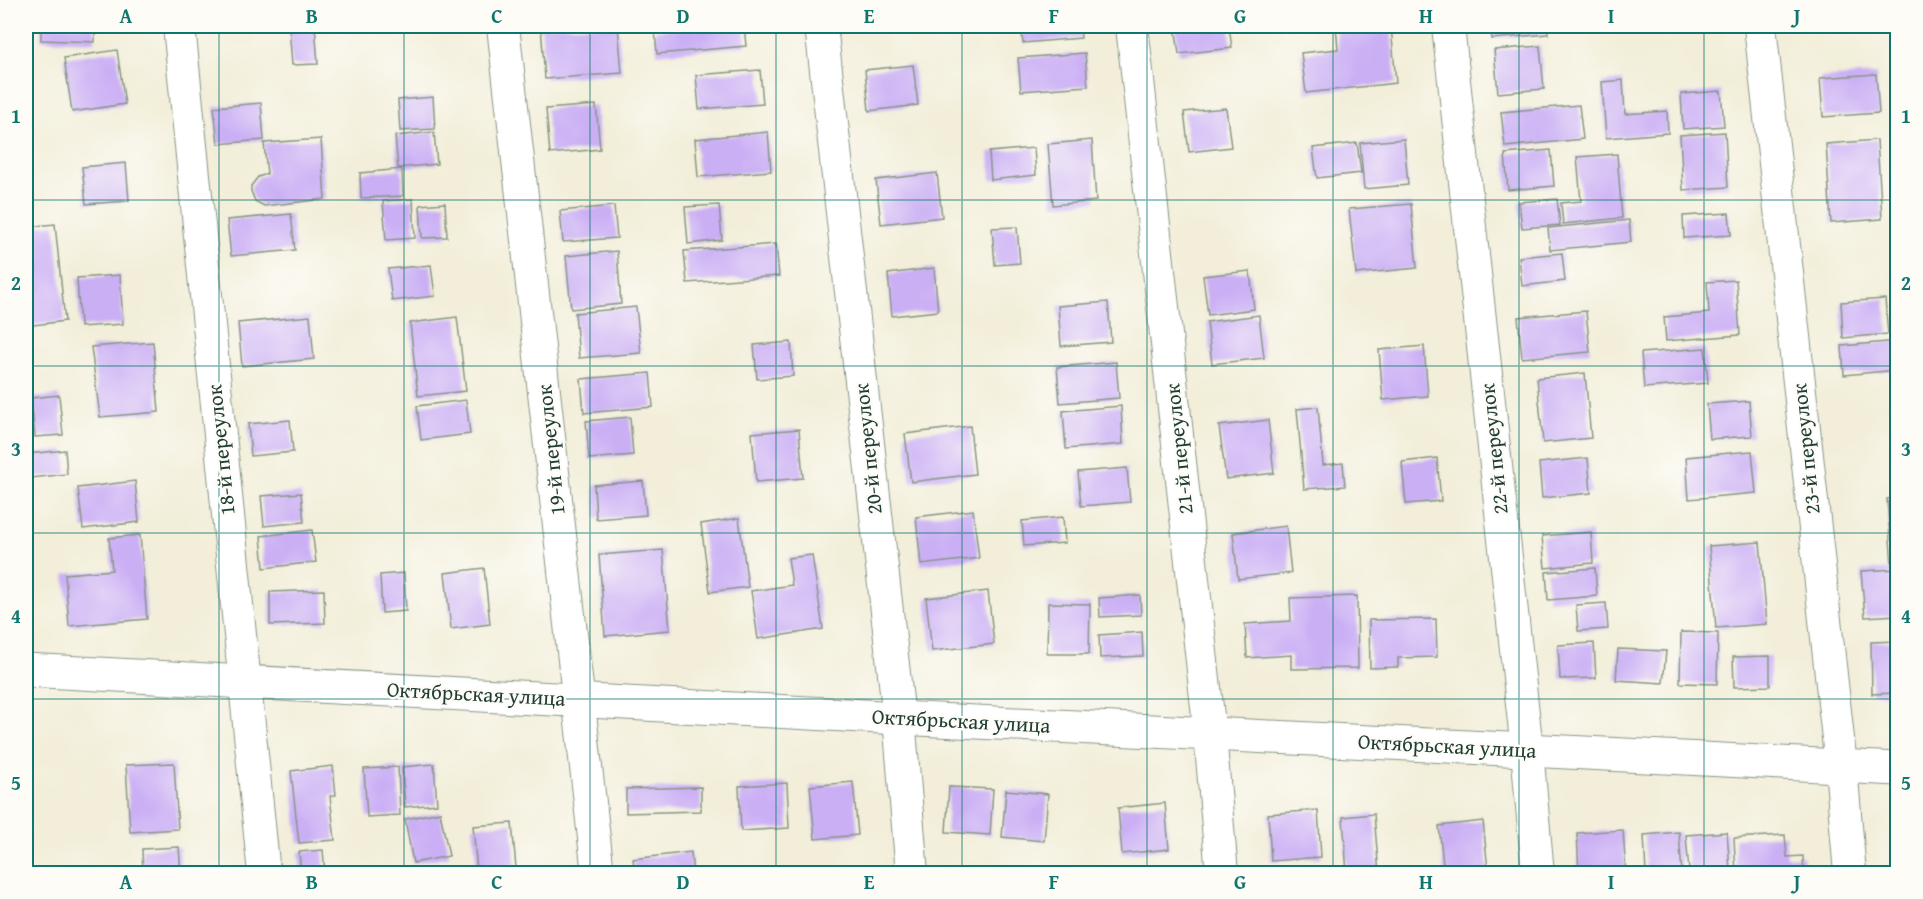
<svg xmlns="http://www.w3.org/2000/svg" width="1923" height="899" viewBox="0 0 1923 899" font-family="'Gentium Book Plus',serif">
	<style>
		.building { fill: #caaff5 }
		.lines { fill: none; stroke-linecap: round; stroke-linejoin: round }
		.minor-casing { stroke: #889686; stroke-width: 34 }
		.tertiary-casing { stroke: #889686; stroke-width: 35 }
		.minor { stroke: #fff; stroke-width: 32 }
		.tertiary { stroke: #fff; stroke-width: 33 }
		.grid { fill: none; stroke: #0f766e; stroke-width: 1.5; stroke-opacity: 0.55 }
		.labels { text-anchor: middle; stroke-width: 5; stroke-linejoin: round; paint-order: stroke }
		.street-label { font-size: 21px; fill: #1f3d34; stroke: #fdfcf7 }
		.neatline { fill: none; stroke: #0f766e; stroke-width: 2 }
		.grid-label { font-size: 20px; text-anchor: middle; font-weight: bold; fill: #0f766e }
	</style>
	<rect width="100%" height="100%" fill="#fdfcf7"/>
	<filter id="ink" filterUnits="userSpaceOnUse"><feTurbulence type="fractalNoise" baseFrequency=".0167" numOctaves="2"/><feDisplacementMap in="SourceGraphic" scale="12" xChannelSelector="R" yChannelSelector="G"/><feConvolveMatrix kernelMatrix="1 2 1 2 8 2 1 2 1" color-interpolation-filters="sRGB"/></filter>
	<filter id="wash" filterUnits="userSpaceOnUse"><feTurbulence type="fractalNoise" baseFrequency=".008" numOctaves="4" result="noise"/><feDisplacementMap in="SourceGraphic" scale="24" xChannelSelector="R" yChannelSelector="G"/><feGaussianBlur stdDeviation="1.35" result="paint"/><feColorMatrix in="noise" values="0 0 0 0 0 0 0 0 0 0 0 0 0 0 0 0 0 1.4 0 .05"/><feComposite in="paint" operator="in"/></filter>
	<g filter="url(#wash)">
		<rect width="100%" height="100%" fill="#f2eed9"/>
		<g id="blocks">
			<path class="building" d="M 41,26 L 95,26 L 95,42 L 41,40 Z
				M 289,26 L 315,26 L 318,64 L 292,65 Z
				M 541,26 L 618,26 L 622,73 L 545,79 Z
				M 709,26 L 744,26 L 746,46 L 657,54 L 655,30 Z
				M 1021,26 L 1080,26 L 1081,38 L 1023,43 Z
				M 1175,26 L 1229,26 L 1232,48 L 1179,54 Z
				M 1336,26 L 1391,26 L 1396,83 L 1306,93 L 1301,53 L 1338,49 Z
				M 1491,26 L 1547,26 L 1548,34 L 1492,39 Z
				M 1540,46 L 1544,89 L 1498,93 L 1494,50 Z
				M 117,50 L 125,104 L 72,112 L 64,58 Z
				M 1085,53 L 1088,86 L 1021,91 L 1018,58 Z
				M 913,65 L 918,105 L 869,111 L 865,70 Z
				M 760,70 L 763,104 L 699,109 L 696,75 Z
				M 1876,74 L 1879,113 L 1823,117 L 1820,78 Z
				M 1623,80 L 1625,114 L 1667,111 L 1668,133 L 1606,138 L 1602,82 Z
				M 1721,91 L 1724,126 L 1683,129 L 1681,94 Z
				M 433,97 L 435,129 L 400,131 L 398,100 Z
				M 261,103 L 264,140 L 218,144 L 214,107 Z
				M 596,105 L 600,149 L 550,154 L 546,109 Z
				M 1579,105 L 1583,139 L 1505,147 L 1501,112 Z
				M 1226,108 L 1231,147 L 1189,152 L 1184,112 Z
				M 434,132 L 437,164 L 398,168 L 395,136 Z
				M 768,132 L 771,171 L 698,177 L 695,139 Z
				M 1725,132 L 1728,187 L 1683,190 L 1680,135 Z
				M 321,139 L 325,199 L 264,206 L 255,201 L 251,191 L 251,186 L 258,177 L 267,174 L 264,143 Z
				M 1404,139 L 1408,185 L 1364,189 L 1360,143 Z
				M 1092,140 L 1096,201 L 1053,205 L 1048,144 Z
				M 1877,140 L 1882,219 L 1831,223 L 1826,144 Z
				M 1357,143 L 1361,173 L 1317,178 L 1313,148 Z
				M 1034,148 L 1036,175 L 991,180 L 989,152 Z
				M 1551,150 L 1554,186 L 1508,190 L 1505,154 Z
				M 1617,154 L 1622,218 L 1563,224 L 1561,203 L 1581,201 L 1577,157 Z
				M 126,163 L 129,201 L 86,204 L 82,167 Z
				M 402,169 L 403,196 L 361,198 L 360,173 Z
				M 937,173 L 942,217 L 881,224 L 876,180 Z
				M 413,199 L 415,238 L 386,240 L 383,201 Z
				M 1557,199 L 1560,225 L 1522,228 L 1519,202 Z
				M 445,203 L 447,237 L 422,238 L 420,205 Z
				M 1411,204 L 1417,268 L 1356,274 L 1349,209 Z
				M 719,205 L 722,240 L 688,244 L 685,207 Z
				M 614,206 L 617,238 L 563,242 L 560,211 Z
				M 1729,213 L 1731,235 L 1684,238 L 1683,216 Z
				M 291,214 L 295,250 L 231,256 L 227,220 Z
				M 1629,220 L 1631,242 L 1550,250 L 1548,228 Z
				M 55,224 L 65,321 L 26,326 L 26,227 Z
				M 1017,227 L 1020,263 L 995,265 L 992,228 Z
				M 776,244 L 779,276 L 687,283 L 684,251 Z
				M 617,251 L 621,304 L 571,309 L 566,256 Z
				M 1562,253 L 1565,281 L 1522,286 L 1519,257 Z
				M 431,265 L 435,296 L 392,301 L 388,269 Z
				M 934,268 L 938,311 L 892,316 L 888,274 Z
				M 1250,271 L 1254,309 L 1208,315 L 1203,276 Z
				M 120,275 L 123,324 L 80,327 L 77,278 Z
				M 1736,280 L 1740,335 L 1666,341 L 1664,317 L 1709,313 L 1707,282 Z
				M 1885,299 L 1888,334 L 1843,338 L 1841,302 Z
				M 1108,302 L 1111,342 L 1061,346 L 1058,306 Z
				M 636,307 L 641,353 L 579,358 L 575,313 Z
				M 1586,311 L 1590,352 L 1522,358 L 1518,317 Z
				M 1259,315 L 1264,358 L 1212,364 L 1207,322 Z
				M 310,316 L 314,359 L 242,366 L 238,323 Z
				M 457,317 L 466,391 L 418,396 L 410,323 Z
				M 1898,341 L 1898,370 L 1844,375 L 1842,346 Z
				M 153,342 L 159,412 L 100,417 L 91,347 Z
				M 791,342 L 793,376 L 757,379 L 754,345 Z
				M 1424,346 L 1428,396 L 1383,400 L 1379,350 Z
				M 1705,348 L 1708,383 L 1644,388 L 1641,353 Z
				M 1116,362 L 1119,398 L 1060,403 L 1057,367 Z
				M 650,373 L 653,407 L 584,413 L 581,379 Z
				M 1585,373 L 1591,438 L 1543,443 L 1537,378 Z
				M 59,395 L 63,435 L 35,437 L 31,398 Z
				M 466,400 L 470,434 L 421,440 L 417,406 Z
				M 1749,401 L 1752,436 L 1710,439 L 1707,404 Z
				M 1121,406 L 1123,444 L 1066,449 L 1063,411 Z
				M 1318,407 L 1323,465 L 1343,463 L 1345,486 L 1304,489 L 1297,409 Z
				M 630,417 L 633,455 L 589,459 L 586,421 Z
				M 290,420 L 293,452 L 251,456 L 248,424 Z
				M 1268,420 L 1274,473 L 1226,479 L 1219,426 Z
				M 970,426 L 975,474 L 911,482 L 905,434 Z
				M 799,429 L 803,478 L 756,482 L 752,433 Z
				M 65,450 L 67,474 L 31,478 L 28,454 Z
				M 1752,451 L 1756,493 L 1689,499 L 1686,457 Z
				M 1437,458 L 1441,501 L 1406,504 L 1402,462 Z
				M 1588,458 L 1591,493 L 1542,498 L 1539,463 Z
				M 1127,468 L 1130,502 L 1081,506 L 1078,472 Z
				M 135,481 L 139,522 L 83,529 L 78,488 Z
				M 643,481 L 646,515 L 596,519 L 594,485 Z
				M 301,493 L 304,522 L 264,526 L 261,496 Z
				M 1898,498 L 1898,564 L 1892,565 L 1887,499 Z
				M 973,510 L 979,558 L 921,565 L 916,517 Z
				M 1063,517 L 1065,543 L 1024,546 L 1022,521 Z
				M 739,518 L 748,587 L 710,592 L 701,524 Z
				M 1286,526 L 1291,573 L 1238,579 L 1233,533 Z
				M 312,530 L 316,562 L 264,568 L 261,536 Z
				M 1591,532 L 1593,563 L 1545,568 L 1542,536 Z
				M 140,535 L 147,619 L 69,626 L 65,574 L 112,570 L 109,538 Z
				M 1760,542 L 1767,624 L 1716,628 L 1709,546 Z
				M 663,550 L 670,630 L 605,636 L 599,555 Z
				M 812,555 L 823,629 L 758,639 L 751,591 L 792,585 L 788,558 Z
				M 484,568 L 490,624 L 451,629 L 445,573 Z
				M 1595,568 L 1597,596 L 1548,600 L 1546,572 Z
				M 1898,569 L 1898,615 L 1865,617 L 1861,571 Z
				M 404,573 L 406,611 L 382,613 L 380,575 Z
				M 324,590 L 325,623 L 270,625 L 270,592 Z
				M 988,591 L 994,644 L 932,651 L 926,598 Z
				M 1140,595 L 1141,615 L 1100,617 L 1099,598 Z
				M 1357,596 L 1358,668 L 1291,669 L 1291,655 L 1247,658 L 1245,624 L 1291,621 L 1290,598 Z
				M 1048,603 L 1090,604 L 1089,654 L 1047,654 Z
				M 1606,603 L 1608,629 L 1578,631 L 1576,605 Z
				M 1436,619 L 1437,657 L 1398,658 L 1398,667 L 1370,668 L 1369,620 Z
				M 1142,632 L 1143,656 L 1100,658 L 1099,635 Z
				M 1681,632 L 1718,633 L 1717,684 L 1680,683 Z
				M 1898,641 L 1898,693 L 1872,694 L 1871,642 Z
				M 1594,643 L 1596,678 L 1560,679 L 1558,645 Z
				M 1618,649 L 1666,651 L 1663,683 L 1616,680 Z
				M 1770,656 L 1770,686 L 1734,687 L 1733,657 Z
				M 174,763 L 178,829 L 130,832 L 126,765 Z
				M 434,764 L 437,804 L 405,807 L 402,767 Z
				M 333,766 L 336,795 L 330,796 L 335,840 L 299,843 L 291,771 Z
				M 398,767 L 400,815 L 367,817 L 364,769 Z
				M 853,782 L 858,835 L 815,839 L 810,786 Z
				M 787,783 L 789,828 L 741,831 L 739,786 Z
				M 701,787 L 701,811 L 626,813 L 626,789 Z
				M 949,787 L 993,789 L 990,835 L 946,832 Z
				M 1006,790 L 1048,794 L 1044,841 L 1002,837 Z
				M 1165,803 L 1169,849 L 1122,854 L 1118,808 Z
				M 1318,810 L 1321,857 L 1271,861 L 1268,814 Z
				M 440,812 L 449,856 L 413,863 L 405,819 Z
				M 1374,814 L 1379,874 L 1347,874 L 1343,817 Z
				M 1483,821 L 1488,870 L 1444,874 L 1439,826 Z
				M 512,823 L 516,868 L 477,871 L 473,826 Z
				M 1623,830 L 1626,874 L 1579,874 L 1577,833 Z
				M 1679,832 L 1682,874 L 1646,874 L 1644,835 Z
				M 1727,832 L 1730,870 L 1689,872 L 1686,835 Z
				M 1785,835 L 1787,857 L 1803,856 L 1804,874 L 1736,874 L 1734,838 Z
				M 179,847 L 181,874 L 143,874 L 142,849 Z
				M 323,850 L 325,874 L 301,874 L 299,852 Z
				M 691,852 L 693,874 L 635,874 L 633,859 Z"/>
		</g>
	</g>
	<g filter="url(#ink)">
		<use href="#blocks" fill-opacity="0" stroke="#889686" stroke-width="1.5"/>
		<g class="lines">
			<defs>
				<path id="minor" d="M 179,26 L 264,874
					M 503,26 L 598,874
					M 821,26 L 899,718 L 912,874
					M 1132,26 L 1210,734 L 1222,874
					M 1448,26 L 1527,750 L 1538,874
					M 1760,26 L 1841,766 L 1850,874"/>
				<path id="tertiary" d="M 26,670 L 899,718 L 1898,769"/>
			</defs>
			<use href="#minor" class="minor-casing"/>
			<use href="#tertiary" class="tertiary-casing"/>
			<use href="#minor" class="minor"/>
			<use href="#tertiary" class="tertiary"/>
		</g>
	</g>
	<path class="grid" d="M 219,26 L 219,874M 404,26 L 404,874M 590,26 L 590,874M 776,26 L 776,874M 962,26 L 962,874M 1147,26 L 1147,874M 1333,26 L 1333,874M 1519,26 L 1519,874M 1704,26 L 1704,874M 26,200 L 1898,200M 26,366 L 1898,366M 26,533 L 1898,533M 26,699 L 1898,699"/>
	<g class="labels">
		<g class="street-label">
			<text transform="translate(868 449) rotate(-96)" y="7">20-й переулок</text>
			<text transform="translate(1179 449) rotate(-96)" y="7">21-й переулок</text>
			<text transform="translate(1494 449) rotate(-96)" y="7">22-й переулок</text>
			<text transform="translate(1806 449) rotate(-96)" y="7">23-й переулок</text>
			<text transform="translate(221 450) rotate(-96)" y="7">18-й переулок</text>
			<text transform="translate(551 450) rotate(-96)" y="7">19-й переулок</text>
			<text transform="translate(476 694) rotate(3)" y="7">Октябрьская улица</text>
			<text transform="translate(961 721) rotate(3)" y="7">Октябрьская улица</text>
			<text transform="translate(1447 746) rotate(3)" y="7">Октябрьская улица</text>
		</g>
	</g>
	<rect width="1923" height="899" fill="none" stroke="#fdfcf7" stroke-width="66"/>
	<rect x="33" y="33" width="1857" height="833" class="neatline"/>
	<g class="grid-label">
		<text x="126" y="23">A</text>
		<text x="312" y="23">B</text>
		<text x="497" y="23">C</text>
		<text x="683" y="23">D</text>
		<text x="869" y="23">E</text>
		<text x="1054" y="23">F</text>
		<text x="1240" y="23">G</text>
		<text x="1426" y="23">H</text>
		<text x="1611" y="23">I</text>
		<text x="1797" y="23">J</text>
		<text x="16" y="123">1</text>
		<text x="1906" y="123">1</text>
		<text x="16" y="290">2</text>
		<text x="1906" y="290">2</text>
		<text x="16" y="456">3</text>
		<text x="1906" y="456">3</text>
		<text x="16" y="623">4</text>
		<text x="1906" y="623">4</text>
		<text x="16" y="790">5</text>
		<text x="1906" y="790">5</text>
		<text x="126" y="889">A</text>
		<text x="312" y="889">B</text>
		<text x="497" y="889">C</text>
		<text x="683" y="889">D</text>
		<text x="869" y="889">E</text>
		<text x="1054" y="889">F</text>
		<text x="1240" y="889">G</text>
		<text x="1426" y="889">H</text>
		<text x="1611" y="889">I</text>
		<text x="1797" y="889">J</text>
	</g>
</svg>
